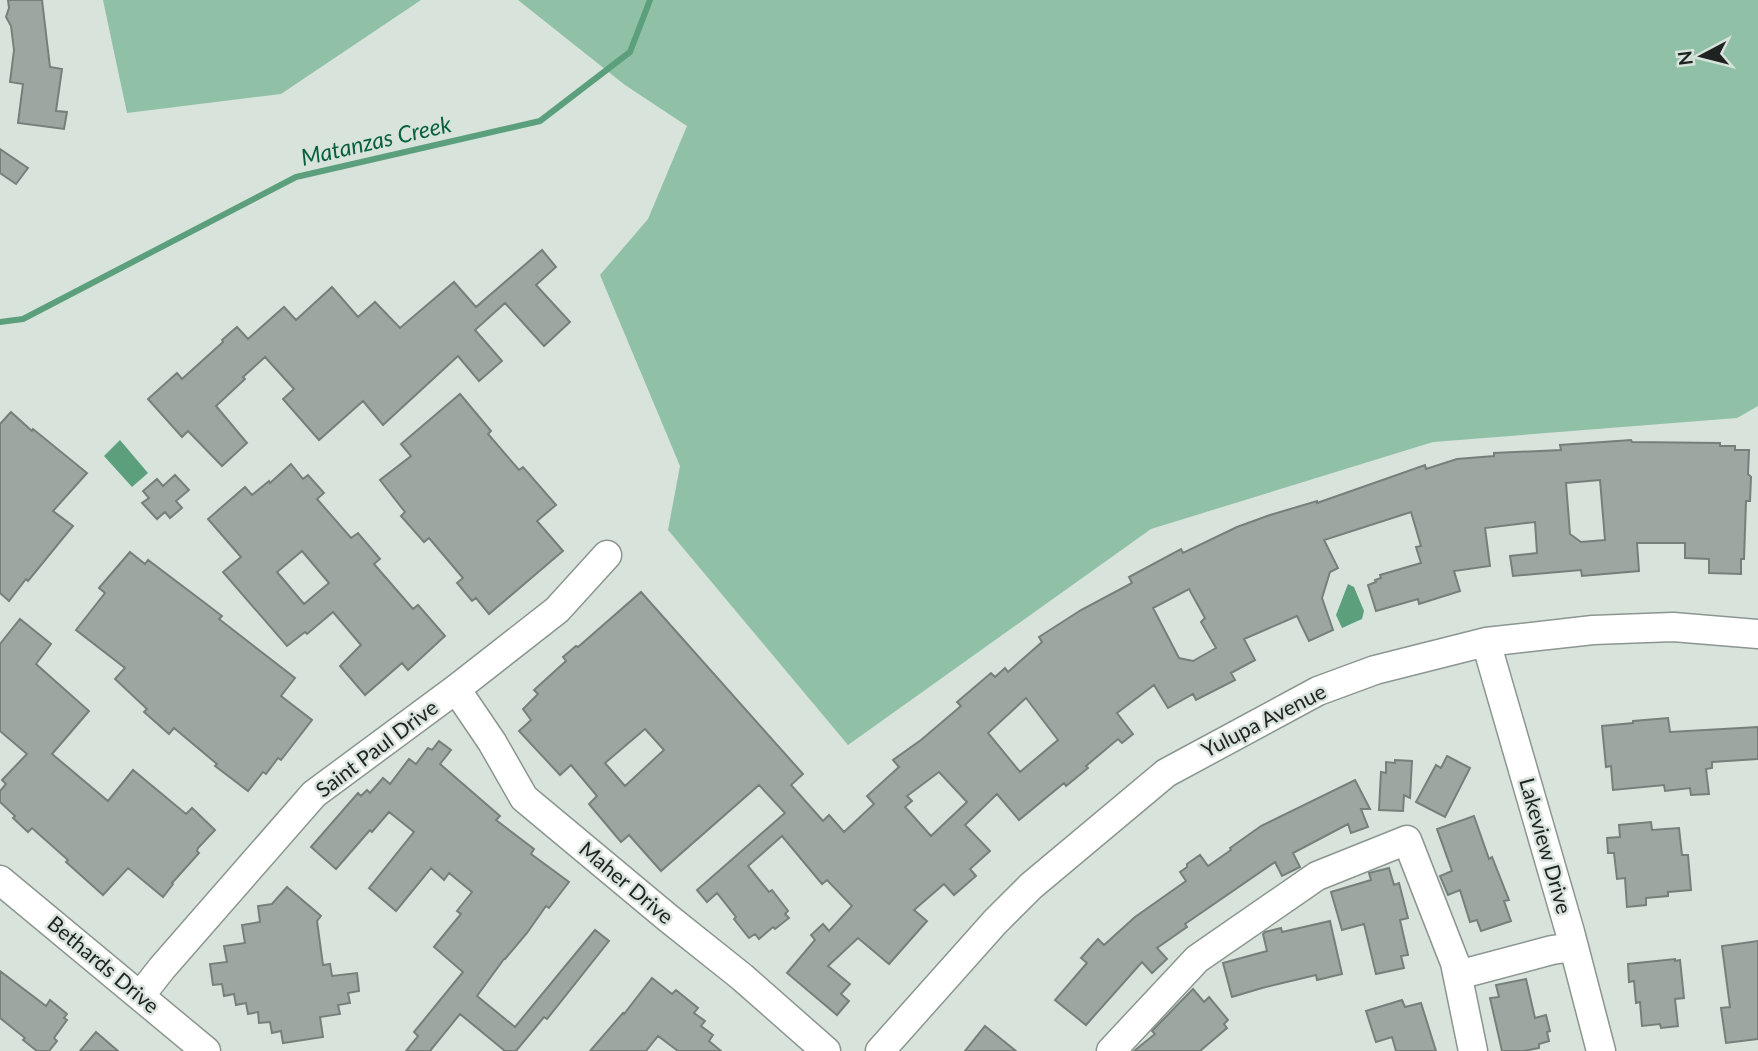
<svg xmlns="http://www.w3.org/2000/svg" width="1758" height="1051" viewBox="0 0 1758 1051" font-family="Lato,sans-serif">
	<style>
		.green { fill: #90c0a6 }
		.water { fill: #5c9f7d }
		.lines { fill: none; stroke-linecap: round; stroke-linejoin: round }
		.stream { stroke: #5c9f7d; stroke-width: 6 }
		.building { fill: #9ca7a1; stroke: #75807a; stroke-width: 2; fill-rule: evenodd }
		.minor-casing { stroke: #8b968f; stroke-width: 31 }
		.minor { stroke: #fff; stroke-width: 28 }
		.labels { text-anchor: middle; stroke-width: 5; stroke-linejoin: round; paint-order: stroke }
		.street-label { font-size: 21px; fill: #1e2220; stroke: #d8e3dc }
		.water-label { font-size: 23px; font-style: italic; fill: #085f3e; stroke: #d8e3dc }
	</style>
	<rect width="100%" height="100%" fill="#d8e3dc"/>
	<path class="green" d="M 103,0 L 421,0 L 281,94 L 127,113 Z
		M 518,0 L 1758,0 L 1758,406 L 1737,418 L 1433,442 L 1151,529 L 848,745 L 668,530 L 680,466 L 600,275 L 648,219 L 687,126 L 625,85 Z"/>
	<path class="water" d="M 120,440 L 148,473 L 132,487 L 104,456 Z
		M 1348,584 L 1354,587 L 1364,611 L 1362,619 L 1342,628 L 1336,615 Z"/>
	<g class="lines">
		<path class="stream" d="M 0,322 L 23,319 L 296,177 L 540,121 L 630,52 L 650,0"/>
	</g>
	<path class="building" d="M 8,0 L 42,0 L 50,67 L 62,69 L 56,111 L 67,112 L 64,129 L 18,123 L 23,84 L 10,82 L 14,50 L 11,26 L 6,17 L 9,8 Z
		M 0,149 L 28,168 L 16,184 L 0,173 Z
		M 542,250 L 556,267 L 536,285 L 570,322 L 544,346 L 505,303 L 475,330 L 502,361 L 479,381 L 458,356 L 383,425 L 363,401 L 319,440 L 283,399 L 294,389 L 265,357 L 243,377 L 245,379 L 216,406 L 247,443 L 222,466 L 188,431 L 182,437 L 148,399 L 177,373 L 182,379 L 223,342 L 222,340 L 237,327 L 248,339 L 284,307 L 296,320 L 332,287 L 358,317 L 375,302 L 400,328 L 454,282 L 476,307 Z
		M 460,394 L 491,431 L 488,434 L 519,470 L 523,467 L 556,505 L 537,521 L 563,551 L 489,614 L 476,598 L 472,601 L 457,583 L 463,578 L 429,538 L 424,542 L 401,516 L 405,512 L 380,480 L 411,456 L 401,444 Z
		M 11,412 L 32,431 L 33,429 L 87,473 L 53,511 L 73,526 L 28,581 L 26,579 L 9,601 L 0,593 L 0,424 Z
		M 1631,440 L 1632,442 L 1720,443 L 1720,446 L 1735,446 L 1735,450 L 1749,450 L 1748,474 L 1751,477 L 1750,501 L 1746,501 L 1744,559 L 1741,559 L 1741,574 L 1709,573 L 1709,559 L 1685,558 L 1685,543 L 1637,543 L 1639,571 L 1582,576 L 1581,570 L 1513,576 L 1510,556 L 1537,553 L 1535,522 L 1485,528 L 1490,566 L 1454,571 L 1460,591 L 1419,604 L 1418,599 L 1376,611 L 1368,585 L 1376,582 L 1375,580 L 1381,578 L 1380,575 L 1421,563 L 1416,547 L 1421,546 L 1411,512 L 1324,540 L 1338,568 L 1330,572 L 1322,598 L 1333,630 L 1309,641 L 1297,616 L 1244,639 L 1255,660 L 1231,673 L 1235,680 L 1196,700 L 1193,694 L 1168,708 L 1154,685 L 1117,713 L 1133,734 L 1122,743 L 1118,739 L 1086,766 L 1088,768 L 1066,786 L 1064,783 L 1019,820 L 997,794 L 965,825 L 990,851 L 970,869 L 976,876 L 954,895 L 944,884 L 914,910 L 927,921 L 889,964 L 858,938 L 828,966 L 850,984 L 841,994 L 849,1001 L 837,1015 L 787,973 L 815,940 L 811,935 L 823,924 L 829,931 L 852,906 L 827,880 L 822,884 L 782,836 L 748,866 L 769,892 L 772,890 L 788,911 L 785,914 L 789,918 L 775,929 L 773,927 L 759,939 L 755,934 L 749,938 L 734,919 L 736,917 L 717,893 L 707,902 L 697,890 L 785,813 L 759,785 L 661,871 L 629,835 L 621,842 L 589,804 L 597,796 L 571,765 L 560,775 L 519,731 L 531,720 L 523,709 L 538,694 L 534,690 L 566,661 L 563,657 L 576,646 L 578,647 L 641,592 L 803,774 L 791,785 L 823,821 L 829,815 L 844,832 L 874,804 L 867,796 L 899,767 L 893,760 L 921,740 L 961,706 L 957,702 L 991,673 L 995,677 L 1005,668 L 1008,672 L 1042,642 L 1039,637 L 1081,610 L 1132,583 L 1129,577 L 1181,549 L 1183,553 L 1237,527 L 1270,515 L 1317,501 L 1317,503 L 1425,465 L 1426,469 L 1457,459 L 1494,456 L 1494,453 L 1561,450 L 1560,445 ZM 1600,480 L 1605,540 L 1581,542 L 1570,534 L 1566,483 ZM 1189,589 L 1205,618 L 1201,622 L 1216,648 L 1193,661 L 1179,658 L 1153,608 ZM 1026,698 L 1058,740 L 1020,772 L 988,733 ZM 645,729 L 664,750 L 625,786 L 605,763 ZM 939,772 L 967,802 L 931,836 L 905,807 L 912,801 L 907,796 Z
		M 291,464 L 303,479 L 308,475 L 324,493 L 317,499 L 351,538 L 358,533 L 380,559 L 374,564 L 413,609 L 418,605 L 445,636 L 408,670 L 402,663 L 365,695 L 340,666 L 361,645 L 333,612 L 307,634 L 305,632 L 287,646 L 223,572 L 241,557 L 208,519 L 245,487 L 252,495 L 269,481 L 270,483 ZM 302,551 L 329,583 L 304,604 L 277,572 Z
		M 175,475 L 189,490 L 176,501 L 182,508 L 170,518 L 165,512 L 157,519 L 142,503 L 149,498 L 143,491 L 157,479 L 163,486 Z
		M 130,552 L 145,564 L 148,560 L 205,603 L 222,616 L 219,619 L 295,678 L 281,696 L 312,720 L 281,760 L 278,758 L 266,774 L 263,772 L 248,791 L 215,766 L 217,764 L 174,728 L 169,734 L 144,712 L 147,709 L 115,679 L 125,668 L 76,630 L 105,593 L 99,588 Z
		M 20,619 L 51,644 L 36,664 L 89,711 L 52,754 L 108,801 L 133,770 L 186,814 L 192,808 L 215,830 L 198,848 L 197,851 L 199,853 L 172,883 L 173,884 L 163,897 L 128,868 L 103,895 L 66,862 L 68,860 L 32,828 L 28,832 L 13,818 L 15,816 L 0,802 L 0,791 L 6,784 L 2,780 L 27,754 L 0,731 L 0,644 Z
		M 1668,718 L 1670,732 L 1758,727 L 1758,759 L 1712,762 L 1712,768 L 1706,769 L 1709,794 L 1691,795 L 1690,788 L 1665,791 L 1664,785 L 1613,790 L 1611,766 L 1606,767 L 1602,726 L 1633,723 L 1633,721 Z
		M 439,741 L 451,750 L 440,764 L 500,816 L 496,820 L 534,849 L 531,854 L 569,882 L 549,908 L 546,906 L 527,933 L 505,959 L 504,959 L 477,996 L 515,1027 L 595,930 L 609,941 L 547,1019 L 544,1017 L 516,1051 L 505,1051 L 460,1014 L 430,1051 L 406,1051 L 418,1036 L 414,1032 L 463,972 L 434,947 L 461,914 L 457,911 L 472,892 L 449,873 L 444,880 L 431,868 L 396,911 L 369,888 L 414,832 L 389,812 L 372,832 L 370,830 L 336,869 L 311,847 L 358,793 L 361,796 L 367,790 L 370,793 L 383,778 L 390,784 L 409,759 L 416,764 L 428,748 L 432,750 Z
		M 1447,756 L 1470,768 L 1445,817 L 1416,802 L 1436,765 L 1441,768 Z
		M 1395,760 L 1412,761 L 1410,798 L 1404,795 L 1403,811 L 1379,810 L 1381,772 L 1386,773 L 1386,762 L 1395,763 Z
		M 1355,780 L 1370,809 L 1361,809 L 1368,827 L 1351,833 L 1348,824 L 1293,853 L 1300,867 L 1282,876 L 1275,862 L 1185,924 L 1187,927 L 1157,948 L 1167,959 L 1152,973 L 1142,962 L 1086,1025 L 1055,1000 L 1087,963 L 1081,958 L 1098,939 L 1104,945 L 1135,917 L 1186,881 L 1180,872 L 1187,867 L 1187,864 L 1200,855 L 1208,866 L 1231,850 L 1230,848 L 1261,826 Z
		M 1474,816 L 1489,859 L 1492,857 L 1509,900 L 1504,901 L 1511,921 L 1481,931 L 1477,920 L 1470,922 L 1460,890 L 1448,895 L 1440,876 L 1452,871 L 1437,829 Z
		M 1651,822 L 1652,830 L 1679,828 L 1682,855 L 1688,855 L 1691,890 L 1668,892 L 1668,896 L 1646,898 L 1646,905 L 1627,907 L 1625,878 L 1617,879 L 1614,853 L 1608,853 L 1607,838 L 1620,837 L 1619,825 Z
		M 1389,868 L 1394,885 L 1399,883 L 1408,918 L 1400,920 L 1408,955 L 1401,956 L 1404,968 L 1376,974 L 1364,924 L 1342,930 L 1331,892 L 1371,880 L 1369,873 Z
		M 287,887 L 321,916 L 317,921 L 323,965 L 330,964 L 332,976 L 357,973 L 359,991 L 348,993 L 350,1003 L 338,1005 L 340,1014 L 320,1017 L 323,1037 L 283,1043 L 281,1031 L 272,1033 L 270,1022 L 259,1023 L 258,1012 L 248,1014 L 246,1003 L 236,1005 L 234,994 L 224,996 L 222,984 L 213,985 L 210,964 L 227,962 L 224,946 L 245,943 L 242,925 L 260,922 L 258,906 L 272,904 Z
		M 1330,921 L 1342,974 L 1317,980 L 1316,975 L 1262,988 L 1232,997 L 1223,963 L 1267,951 L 1263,934 L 1265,932 L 1281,928 L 1282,932 Z
		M 1758,941 L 1758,1039 L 1726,1043 L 1721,1008 L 1730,1007 L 1722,946 Z
		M 1675,959 L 1675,961 L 1680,960 L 1684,998 L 1675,999 L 1678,1026 L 1661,1028 L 1660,1024 L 1642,1026 L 1640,1002 L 1636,1003 L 1634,981 L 1629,982 L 1628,964 Z
		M 0,971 L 46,1006 L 50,1000 L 67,1014 L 64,1018 L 67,1020 L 54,1038 L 57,1041 L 49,1051 L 37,1051 L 23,1040 L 25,1038 L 0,1018 Z
		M 652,978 L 672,994 L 676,990 L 698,1008 L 694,1013 L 705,1021 L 701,1026 L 713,1035 L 709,1041 L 721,1051 L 678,1051 L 658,1036 L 646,1051 L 590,1051 L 623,1013 L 624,1014 Z
		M 1526,979 L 1535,1018 L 1546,1015 L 1550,1031 L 1547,1032 L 1549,1041 L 1539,1044 L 1539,1048 L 1524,1051 L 1502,1051 L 1490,998 L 1499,997 L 1496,985 Z
		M 1193,989 L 1204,1002 L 1209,997 L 1228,1020 L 1224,1024 L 1227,1028 L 1200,1051 L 1134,1051 L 1155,1034 L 1152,1031 Z
		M 1402,1000 L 1405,1007 L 1421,1003 L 1436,1051 L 1396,1051 L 1392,1037 L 1376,1042 L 1366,1011 Z
		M 985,1026 L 1016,1051 L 965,1051 Z
		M 96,1032 L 118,1051 L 80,1051 Z"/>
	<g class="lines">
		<defs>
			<path id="minor" d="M 1486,642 L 1570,932 L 1601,1051
				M 456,689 L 492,742 L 524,798 L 668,918 L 742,977 L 826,1051
				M 0,880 L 206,1051
				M 1458,975 L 1552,950 L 1573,947
				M 140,996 L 162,968 L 314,794 L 456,689 L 557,610 L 607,555
				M 880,1051 L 995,922 L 1031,886 L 1166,773 L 1318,691 L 1375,670 L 1486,642 L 1593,630 L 1673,627 L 1758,634
				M 1111,1051 L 1197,959 L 1317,876 L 1407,840 L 1455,963 L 1473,1051"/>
		</defs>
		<use href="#minor" class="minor-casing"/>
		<use href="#minor" class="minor"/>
	</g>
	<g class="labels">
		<g class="street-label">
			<text transform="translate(1264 721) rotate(-27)" y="7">Yulupa Avenue</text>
			<text transform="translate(377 749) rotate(-37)" y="7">Saint Paul Drive</text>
			<text transform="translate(1545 846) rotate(74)" y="7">Lakeview Drive</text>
			<text transform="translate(626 883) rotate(40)" y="7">Maher Drive</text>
			<text transform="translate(103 965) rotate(40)" y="7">Bethards Drive</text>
		</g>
		<g class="water-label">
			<text transform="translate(376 141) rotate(-13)" y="8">Matanzas Creek</text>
		</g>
	</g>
	<g transform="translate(1702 56) rotate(263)" stroke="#d8e3dc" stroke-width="5" paint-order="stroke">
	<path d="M0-5L12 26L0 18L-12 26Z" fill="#1e2220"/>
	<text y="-10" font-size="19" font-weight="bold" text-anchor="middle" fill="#1e2220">N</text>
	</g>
</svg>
